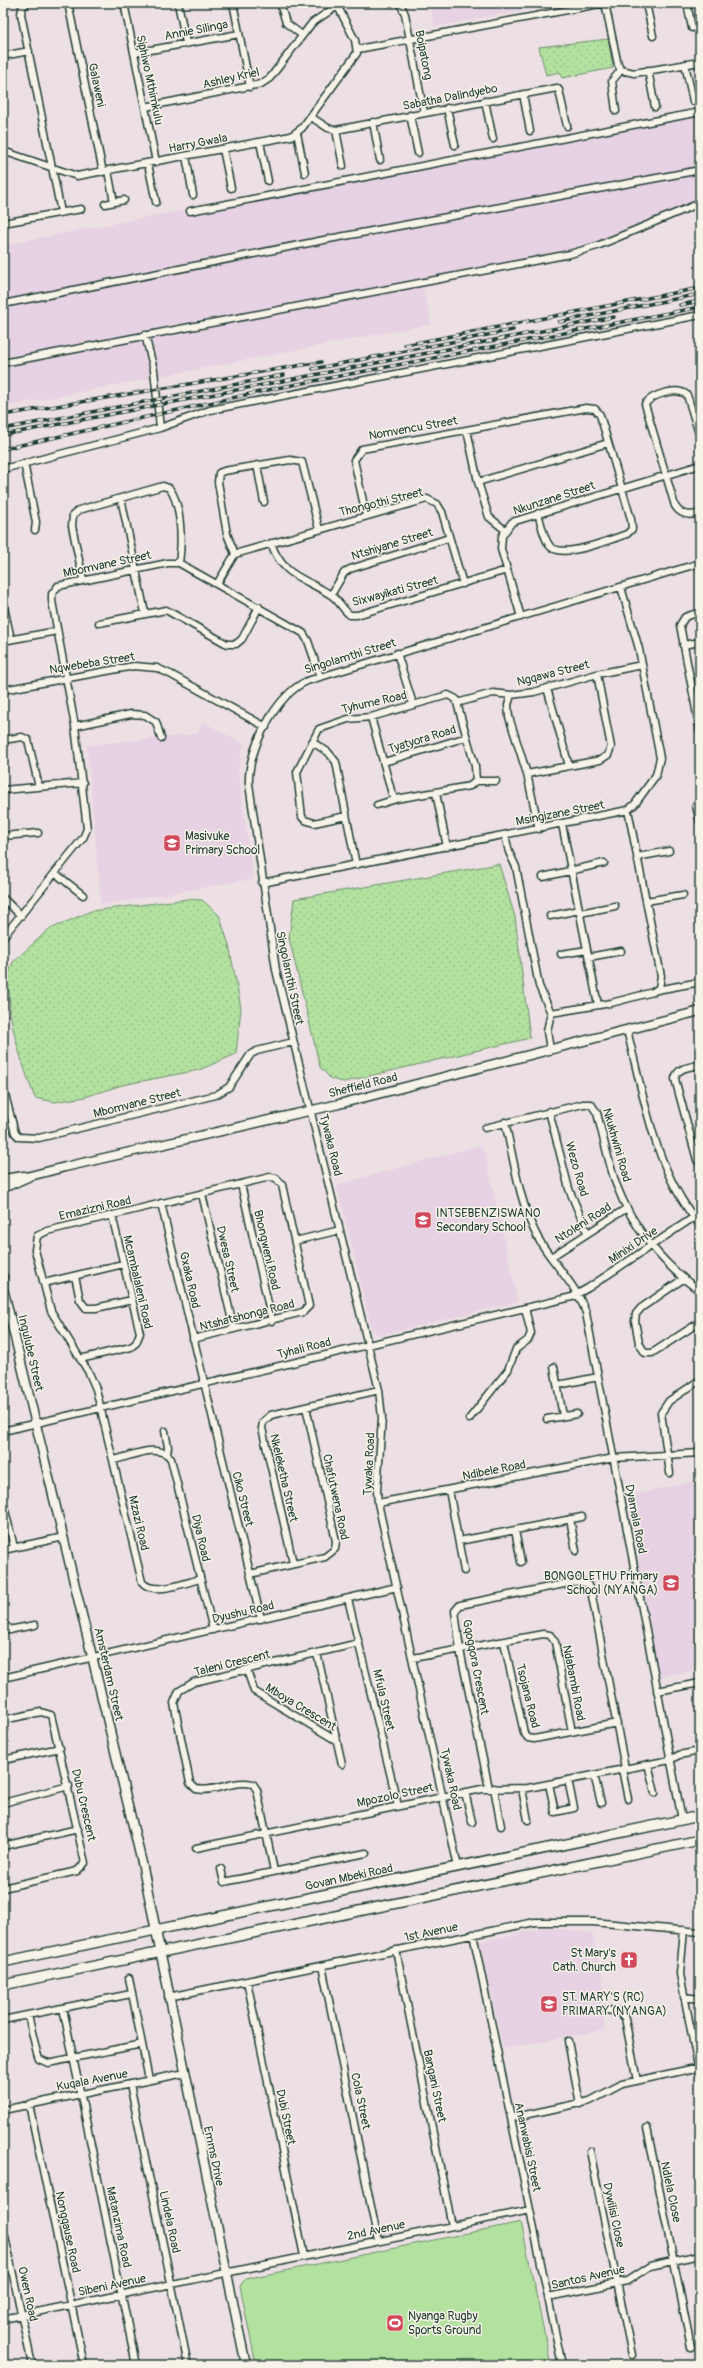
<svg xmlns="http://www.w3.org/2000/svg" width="703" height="2368" viewBox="0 0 703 2368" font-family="Pangolin,sans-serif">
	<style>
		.built { fill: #e6d2e2 }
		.green { fill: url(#green-dots); stroke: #698f6a }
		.pitch { fill: #b3e1a0; stroke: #698f6a }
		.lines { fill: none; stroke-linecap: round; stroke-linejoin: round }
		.minor-casing { stroke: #1f3d34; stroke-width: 9 }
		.tertiary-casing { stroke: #1f3d34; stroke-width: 11 }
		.secondary-casing { stroke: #1f3d34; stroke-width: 12 }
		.minor { stroke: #f7f3e8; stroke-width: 6 }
		.tertiary { stroke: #f7f3e8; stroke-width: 8 }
		.secondary { stroke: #f7f3e8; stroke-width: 9 }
		.rail-casing { stroke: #1f3d34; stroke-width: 3.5 }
		.rail { stroke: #f7f3e8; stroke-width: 2; stroke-dasharray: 6; stroke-linecap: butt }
		.labels { text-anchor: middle; stroke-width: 3; stroke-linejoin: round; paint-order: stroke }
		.street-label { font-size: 12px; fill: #1f3d34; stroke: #f7f3e8 }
		.poi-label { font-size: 12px; fill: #1f3d34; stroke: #f7f3e8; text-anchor: start }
	</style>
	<defs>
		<pattern id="green-dots" width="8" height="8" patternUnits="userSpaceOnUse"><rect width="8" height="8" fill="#b3e1a0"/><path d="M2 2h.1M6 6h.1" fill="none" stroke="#9ac28a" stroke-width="1.8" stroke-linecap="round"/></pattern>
	</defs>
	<rect width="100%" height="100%" fill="#ede0e4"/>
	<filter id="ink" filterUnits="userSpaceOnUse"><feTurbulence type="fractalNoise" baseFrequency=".025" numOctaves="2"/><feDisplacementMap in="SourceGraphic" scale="8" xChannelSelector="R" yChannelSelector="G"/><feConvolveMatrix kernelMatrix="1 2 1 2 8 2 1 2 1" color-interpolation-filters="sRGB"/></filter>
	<g filter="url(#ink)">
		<path class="built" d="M 430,3 L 555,3 L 555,4 L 434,27 Z
			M 700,110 L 700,209 L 587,254 L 423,288 L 431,324 L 3,407 L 3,245 Z
			M 203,722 L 245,745 L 241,753 L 238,771 L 253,879 L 101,905 L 87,745 L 197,734 Z
			M 480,1145 L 485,1153 L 518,1302 L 380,1335 L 372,1331 L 337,1185 Z
			M 700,1480 L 700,1669 L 659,1677 L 627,1496 Z
			M 546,1927 L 592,1933 L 603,1978 L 604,2030 L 503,2049 L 480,1942 Z"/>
		<path class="green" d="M 608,39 L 613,68 L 562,78 L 560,72 L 546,75 L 539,47 Z
			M 499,864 L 515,917 L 530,1038 L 344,1082 L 331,1079 L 320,1067 L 289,938 L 294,899 Z
			M 188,899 L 202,900 L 219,915 L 229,945 L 241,1008 L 236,1054 L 199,1070 L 122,1085 L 85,1097 L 55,1102 L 35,1098 C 25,1072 16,1045 11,1018 C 8,1006 12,994 6,982 L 13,962 L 48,930 L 91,911 Z"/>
		<path class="pitch" d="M 521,2222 L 551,2365 L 321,2365 L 320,2360 L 297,2365 L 256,2365 L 240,2286 L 245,2279 Z"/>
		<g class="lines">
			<defs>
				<path id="minor" d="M 27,3 L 22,8 L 21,14 L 61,212
					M 68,3 L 103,172
					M 124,3 L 156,162
					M 178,3 L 186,43
					M 233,3 L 250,87
					M 280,3 L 286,23 L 302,35
					M 400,3 L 405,14 L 424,113
					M 646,3 L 653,36
					M 687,3 L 692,28
					M 358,49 C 441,34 523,18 605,3 L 618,65 L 621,70
					M 134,53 L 239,34
					M 3,56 L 29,51
					M 685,64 L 693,101
					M 621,70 L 634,73 L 700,62
					M 648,70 L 655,107
					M 523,94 L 530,131
					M 485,101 L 493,139
					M 145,107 L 261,84 L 270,78 L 312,23 L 337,6
					M 447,108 L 455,145
					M 616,111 L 612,81 L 621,70
					M 410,115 L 418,153
					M 311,117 L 328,128 L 336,130 L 557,88 L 559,90 L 567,126
					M 373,122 L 380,160
					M 336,130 L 343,166
					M 297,133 L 305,173
					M 260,142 L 268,181
					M 223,149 L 231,188
					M 3,151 L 77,176 L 291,136 L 302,128 L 357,53 L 355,40 L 336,3
					M 186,156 L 193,195
					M 148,164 L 156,202
					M 108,171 L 114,202
					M 105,204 L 124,200
					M 190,211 L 700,112
					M 3,223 L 81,209
					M 3,304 L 334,238 L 700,170
					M 145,335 L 154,370 L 160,428
					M 3,363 L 570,254 L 597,246 L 700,203
					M 467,430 L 478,482 L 489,517 L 505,530
					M 700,437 L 687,395 C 677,386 652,395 645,404 L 675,506 C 681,516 690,516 700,513
					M 24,463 L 36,522 L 35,530
					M 257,465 L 264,502
					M 3,469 L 160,428 L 210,410 L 700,315
					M 478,482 L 608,443
					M 121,498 L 145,613
					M 366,515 L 354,460 L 362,449 L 586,408 L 595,409 L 600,415 L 631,519 L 632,529 L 627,534 C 611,539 560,561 549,545 C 543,536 541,523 538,513
					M 271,543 C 283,577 303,577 331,595 C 339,600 342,609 350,615 L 357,615 L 507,570
					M 235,554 L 227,534 L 218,482 L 219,473 L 224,471 L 290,460 L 302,462 L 319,529
					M 83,579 L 72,526 L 73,515 L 79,510 L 163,486 L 169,488 C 182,504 182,543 179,563
					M 217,584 L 235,554 L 427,499 L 437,504 L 442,512 L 463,584
					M 331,595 L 344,573 L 350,569 L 449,538
					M 3,603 L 11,639
					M 700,612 L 685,617 L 680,625 L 700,731
					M 521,617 L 501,549 L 502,536 L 512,522 L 700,465
					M 99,623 L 166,610 L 227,644 L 236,644 L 242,639 L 259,607
					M 3,641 L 57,631
					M 683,645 L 700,642
					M 397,653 L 413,704
					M 547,688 L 569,766
					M 3,690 L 134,666 L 157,668 L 170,674 L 266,727
					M 457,703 L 493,693 L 511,695
					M 75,726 L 131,714 L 145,715 L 156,722 L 161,738
					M 3,740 L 22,737 L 28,740 L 39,787
					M 312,742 L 328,752 L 336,762 L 356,865
					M 384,762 L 467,737
					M 527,774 L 600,760 L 608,755 L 611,747 L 597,674
					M 476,781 L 496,781
					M 3,790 L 83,783
					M 436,793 L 447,847
					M 700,800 L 696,806 L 700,822
					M 377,805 L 396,799
					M 346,816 L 314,823 L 305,820 L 302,817 L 297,772 L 319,729 L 348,719 L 371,717 L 448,695 L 456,699 L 457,703 L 475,766 L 476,781 L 470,786 L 396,799 L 392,794 L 371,717
					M 562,824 L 598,1005
					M 539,829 L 527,774 L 509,717 L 508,705 L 511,695 L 534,692 L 597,674 L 642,665
					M 505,835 L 509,852 L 516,867 L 539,986 L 551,1013 L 547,1031 L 550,1049
					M 3,836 L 38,833
					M 637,857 L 669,851
					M 55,873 L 83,895
					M 543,877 L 604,863
					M 262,883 L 628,810 L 635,804 L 656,775 L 660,758 L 639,649 L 621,587
					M 3,898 L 21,916
					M 646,901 L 683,895
					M 580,913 L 615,906
					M 550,916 L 579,910
					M 3,937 L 83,838 L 87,829 L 75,726 L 52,601 L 52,594 L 58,586 L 168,563 L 179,563 L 303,633 L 308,641 L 320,676
					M 561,954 L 587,950
					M 589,957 L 621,951
					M 657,990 L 700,982
					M 551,1013 L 611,1003 L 653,992 L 659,988 L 661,976 L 628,810
					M 627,1030 C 644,1097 654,1170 700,1225
					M 700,1065 C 690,1067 677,1067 675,1079 L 697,1160 L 700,1163
					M 3,1087 L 15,1133 L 19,1137 L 39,1138 L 216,1095 L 229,1087 L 251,1054 L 257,1051 L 293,1042
					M 549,1111 L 569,1189 L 587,1232
					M 505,1122 C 514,1160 519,1203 538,1238 C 552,1263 577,1285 586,1313 L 682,1820
					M 485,1128 L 583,1104 L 591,1104 L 597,1113 C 603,1136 608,1161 616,1184 C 632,1227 663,1265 700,1291
					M 241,1184 L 272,1321
					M 202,1194 L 234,1329
					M 161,1203 L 261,1619
					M 295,1241 L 340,1230
					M 551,1257 L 627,1208
					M 75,1276 L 80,1300 L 86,1308 L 96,1308 L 132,1300
					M 683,1279 L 641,1308 L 636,1314 L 635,1321 L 639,1343 L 645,1353 L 652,1353 L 700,1322
					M 44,1283 L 123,1264
					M 193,1339 L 303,1312 L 309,1306 L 282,1185 L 276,1178 L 270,1177 L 47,1231 L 37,1236 L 35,1250 L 51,1311 L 89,1373 L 96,1389 L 142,1582 C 153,1596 184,1583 200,1579
					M 80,1359 L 131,1347 L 136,1343 L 140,1333 L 112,1215
					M 554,1367 L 563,1416
					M 558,1385 L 598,1377
					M 469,1419 L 508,1370 L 516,1349 L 528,1340 L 531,1333 L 525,1308
					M 547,1419 L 577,1414
					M 3,1431 L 572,1297 L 588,1288 L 700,1213
					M 165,1431 L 168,1447 L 167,1453
					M 114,1460 C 131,1456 160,1442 171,1459 L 213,1630
					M 670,1473 L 661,1413 L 669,1401 L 700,1380
					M 449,1490 L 464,1571
					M 3,1502 L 14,1547
					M 378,1503 L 614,1458 L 700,1453
					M 570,1519 L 576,1551
					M 515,1530 L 521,1562
					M 459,1541 L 582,1517
					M 3,1550 L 64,1537
					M 293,1563 L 262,1428 L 263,1422 L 271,1415 L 379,1390
					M 250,1574 L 325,1557 L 335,1549 L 336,1541 L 306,1407
					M 348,1599 L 398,1806
					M 3,1624 L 11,1630
					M 3,1631 L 35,1625
					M 504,1642 L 524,1733 L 528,1738 L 534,1739 L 617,1723
					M 317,1653 L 342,1764
					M 413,1658 L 543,1634 L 550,1635 L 555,1642 L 572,1732
					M 247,1670 L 254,1691 L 337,1741
					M 3,1678 L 397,1587
					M 657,1691 L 700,1683
					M 3,1720 L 41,1712 L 51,1715 L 85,1863 L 77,1871 L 3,1888
					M 3,1760 L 60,1748
					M 648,1764 L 655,1793
					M 622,1769 L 628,1799
					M 594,1775 L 601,1803
					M 549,1784 L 555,1812 L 574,1808 L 568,1780
					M 489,1788 L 460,1650 L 455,1611 L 460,1605 L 465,1604 L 579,1581 L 587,1584 L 591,1591 L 625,1768
					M 494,1788 L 501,1826
					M 522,1789 L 528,1820
					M 465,1792 L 472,1822
					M 3,1803 L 69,1786
					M 3,1846 L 78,1829
					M 196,1848 L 482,1789 L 528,1788 L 670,1760 L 679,1755 L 700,1751
					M 458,1867 L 378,1503 L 377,1491 L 382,1418 L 379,1390 L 276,970 L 249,784 C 247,750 276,695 307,681 L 700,563
					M 221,1869 L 224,1882 L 366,1853
					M 274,1871 L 257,1790 L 253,1784 C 234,1779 215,1793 196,1789 L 190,1783 L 174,1703 L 179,1691 L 194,1682 L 359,1643
					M 684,1930 L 680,1974 L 700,2077
					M 473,1934 L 562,2365
					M 396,1950 L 452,2226
					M 322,1966 L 378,2241
					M 129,1978 L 149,2080
					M 247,1981 L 304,2256
					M 168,1997 L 535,1922 L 593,1922 L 700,1932
					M 684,1997 L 700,1999
					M 63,2008 L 136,2365
					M 607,2010 L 620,2012 L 625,2018 L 637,2081
					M 28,2015 L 37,2053 L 39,2059 L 48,2063 L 142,2044
					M 3,2020 L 131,1994
					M 568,2041 L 580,2104
					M 130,2084 L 188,2365
					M 29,2104 L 84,2365
					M 3,2110 L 185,2073
					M 511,2118 L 590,2101 L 622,2084 L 700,2067
					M 647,2128 L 691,2347
					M 590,2151 L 632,2355
					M 3,2227 L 32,2365
					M 548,2297 L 627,2281 L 650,2266 L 700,2255
					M 3,2319 L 530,2210"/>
				<path id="tertiary" d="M 3,1179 L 24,1176
					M 3,1188 L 30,1176 L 65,1167 L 339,1104 L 700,1011
					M 3,1277 L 3,1288
					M 3,1288 L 142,1863 L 246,2365"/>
				<path id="secondary" d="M 3,1962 L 700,1816
					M 3,1985 L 700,1840"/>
			</defs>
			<use href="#minor" class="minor-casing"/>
			<use href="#tertiary" class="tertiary-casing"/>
			<use href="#secondary" class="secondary-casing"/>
			<use href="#minor" class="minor"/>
			<use href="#tertiary" class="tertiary"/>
			<use href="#secondary" class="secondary"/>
			<defs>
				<path id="rail" d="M 680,305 L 700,301
					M 559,322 L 700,294
					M 405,345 L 700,288
					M 313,369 L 513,330
					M 3,415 L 321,362
					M 3,429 L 284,375
					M 3,435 L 614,317
					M 3,449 L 277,388 L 700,307"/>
			</defs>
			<use href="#rail" class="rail-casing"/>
			<use href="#rail" class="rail"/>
		</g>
	</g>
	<defs>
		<symbol id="school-square" viewBox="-11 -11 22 22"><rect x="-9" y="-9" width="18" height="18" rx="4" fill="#d1495b" stroke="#f7f3e8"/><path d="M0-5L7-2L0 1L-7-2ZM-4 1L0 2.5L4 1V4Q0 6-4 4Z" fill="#fff"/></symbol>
		<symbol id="church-square" viewBox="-11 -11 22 22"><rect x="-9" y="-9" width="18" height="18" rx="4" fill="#d1495b" stroke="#f7f3e8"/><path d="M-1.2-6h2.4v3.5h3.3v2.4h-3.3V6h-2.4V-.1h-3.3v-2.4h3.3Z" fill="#fff"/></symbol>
		<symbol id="stadium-square" viewBox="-11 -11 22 22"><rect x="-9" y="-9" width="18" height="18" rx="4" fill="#d1495b" stroke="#f7f3e8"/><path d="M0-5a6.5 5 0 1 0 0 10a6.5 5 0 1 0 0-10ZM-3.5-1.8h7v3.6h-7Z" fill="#fff"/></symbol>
	</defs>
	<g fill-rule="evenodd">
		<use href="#school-square" x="162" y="833" width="20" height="20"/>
		<use href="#school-square" x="413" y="1210" width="20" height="20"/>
		<use href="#school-square" x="661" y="1573" width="20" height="20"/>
		<use href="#church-square" x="619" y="1950" width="20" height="20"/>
		<use href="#school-square" x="539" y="1994" width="20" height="20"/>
		<use href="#stadium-square" x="385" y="2313" width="20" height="20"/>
	</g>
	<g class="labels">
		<g class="street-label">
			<text transform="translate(196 30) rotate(-11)" y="4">Annie Silinga</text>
			<text transform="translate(424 55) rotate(79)" y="4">Boipatong</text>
			<text transform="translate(231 78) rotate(-13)" y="4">Ashley Kriel</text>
			<text transform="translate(150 80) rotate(78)" y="4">Siphiwo Mthimkulu</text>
			<text transform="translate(97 85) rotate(78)" y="4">Galaweni</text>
			<text transform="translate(450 97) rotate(-11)" y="4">Sabatha Dalindyebo</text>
			<text transform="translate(198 143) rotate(-11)" y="4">Harry Gwala</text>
			<text transform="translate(413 428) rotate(-10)" y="4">Nomvencu Street</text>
			<text transform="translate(554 498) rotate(-18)" y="4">Nkunzane Street</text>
			<text transform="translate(381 502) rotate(-14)" y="4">Thongothi Street</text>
			<text transform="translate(392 544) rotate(-17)" y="4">Ntshiyane Street</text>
			<text transform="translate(107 564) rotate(-12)" y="4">Mbomvane Street</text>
			<text transform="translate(395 591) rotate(-15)" y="4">Sixwayikati Street</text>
			<text transform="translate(350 656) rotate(-17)" y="4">Singolamthi Street</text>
			<text transform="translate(92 663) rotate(-9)" y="4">Nqwebeba Street</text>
			<text transform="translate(553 673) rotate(-14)" y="4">Ngqawa Street</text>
			<text transform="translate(374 702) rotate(-13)" y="4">Tyhume Road</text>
			<text transform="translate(422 739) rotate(-17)" y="4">Tyatyora Road</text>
			<text transform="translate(560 813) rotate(-11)" y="4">Msingizane Street</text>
			<text transform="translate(290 978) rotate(78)" y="4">Singolamthi Street</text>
			<text transform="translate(363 1085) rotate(-14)" y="4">Sheffield Road</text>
			<text transform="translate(137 1103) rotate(-14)" y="4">Mbomvane Street</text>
			<text transform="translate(331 1145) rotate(76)" y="4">Tywaka Road</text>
			<text transform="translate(617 1145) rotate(74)" y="4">Nkukhwini Road</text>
			<text transform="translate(577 1169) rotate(74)" y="4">Wezo Road</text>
			<text transform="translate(95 1208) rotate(-13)" y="4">Emazizni Road</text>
			<text transform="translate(583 1223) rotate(-33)" y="4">Ntoleni Road</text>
			<text transform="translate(633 1245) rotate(-34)" y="4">Minixi Drive</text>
			<text transform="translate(267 1250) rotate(77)" y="4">Bhongweni Road</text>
			<text transform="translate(228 1259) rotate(77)" y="4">Dwesa Street</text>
			<text transform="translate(190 1280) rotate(77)" y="4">Gxaka Road</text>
			<text transform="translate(138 1282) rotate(77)" y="4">Mcambalaleni Road</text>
			<text transform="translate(247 1315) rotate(-14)" y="4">Ntshatshonga Road</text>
			<text transform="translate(304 1348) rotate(-14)" y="4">Tyhali Road</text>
			<text transform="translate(31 1353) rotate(77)" y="4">Ingulube Street</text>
			<text transform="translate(369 1464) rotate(-87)" y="4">Tywaka Road</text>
			<text transform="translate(494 1470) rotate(-11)" y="4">Ndibele Road</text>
			<text transform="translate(284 1478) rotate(77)" y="4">Nkeleketha Street</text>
			<text transform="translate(336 1497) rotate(78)" y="4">Chafutwena Road</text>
			<text transform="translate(243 1499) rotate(76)" y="4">Ciko Street</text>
			<text transform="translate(636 1519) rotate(79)" y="4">Dyamala Road</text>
			<text transform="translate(139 1523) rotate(77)" y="4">Mzazi Road</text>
			<text transform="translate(201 1538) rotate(77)" y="4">Diya Road</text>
			<text transform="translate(243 1612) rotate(-13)" y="4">Dyushu Road</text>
			<text transform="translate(232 1663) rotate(-14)" y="4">Taleni Crescent</text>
			<text transform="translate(476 1667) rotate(79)" y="4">Gqogqora Crescent</text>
			<text transform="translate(109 1674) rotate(77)" y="4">Amsterdam Street</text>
			<text transform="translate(574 1683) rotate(79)" y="4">Ndabambi Road</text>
			<text transform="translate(528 1696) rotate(76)" y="4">Tsojana Road</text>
			<text transform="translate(384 1700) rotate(77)" y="4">Mfula Street</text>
			<text transform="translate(301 1707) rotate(31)" y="4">Mboya Crescent</text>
			<text transform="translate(451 1779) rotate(78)" y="4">Tywaka Road</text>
			<text transform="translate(395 1795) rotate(-12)" y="4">Mpozolo Street</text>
			<text transform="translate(84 1805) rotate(77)" y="4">Dubu Crescent</text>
			<text transform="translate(349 1877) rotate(-12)" y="4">Govan Mbeki Road</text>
			<text transform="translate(431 1932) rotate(-12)" y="4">1st Avenue</text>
			<text transform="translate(92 2080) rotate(-11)" y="4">Kuqala Avenue</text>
			<text transform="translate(435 2086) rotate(78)" y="4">Bangani Street</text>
			<text transform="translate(361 2101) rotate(78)" y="4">Cola Street</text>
			<text transform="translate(286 2117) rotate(78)" y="4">Dubi Street</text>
			<text transform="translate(528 2147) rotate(78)" y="4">Ananwabisi Street</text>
			<text transform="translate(214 2156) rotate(78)" y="4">Emms Drive</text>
			<text transform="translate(671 2192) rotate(78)" y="4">Ndlela Close</text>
			<text transform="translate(614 2215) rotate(78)" y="4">Dywilisi Close</text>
			<text transform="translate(170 2222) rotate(78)" y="4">Lindela Road</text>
			<text transform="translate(119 2227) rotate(78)" y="4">Matanzima Road</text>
			<text transform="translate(376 2230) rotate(-12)" y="4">2nd Avenue</text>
			<text transform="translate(68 2232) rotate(78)" y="4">Nongqause Road</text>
			<text transform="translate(588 2277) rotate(-13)" y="4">Santos Avenue</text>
			<text transform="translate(112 2285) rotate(-12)" y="4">Sibeni Avenue</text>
			<text transform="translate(28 2294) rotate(78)" y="4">Owen Road</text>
		</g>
		<g class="poi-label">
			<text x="185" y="840">Masivuke<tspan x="185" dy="14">Primary School</tspan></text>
			<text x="436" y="1217">INTSEBENZISWANO<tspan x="436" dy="14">Secondary School</tspan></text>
			<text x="658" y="1580" text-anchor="end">BONGOLETHU Primary<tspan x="658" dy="14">School (NYANGA)</tspan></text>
			<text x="616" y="1957" text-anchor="end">St Mary's<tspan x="616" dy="14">Cath. Church</tspan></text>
			<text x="562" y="2001">ST. MARY'S (RC)<tspan x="562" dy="14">PRIMARY (NYANGA)</tspan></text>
			<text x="408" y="2320">Nyanga Rugby<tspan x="408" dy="14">Sports Ground</tspan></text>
		</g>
	</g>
	<rect width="703" height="2368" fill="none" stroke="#f7f3e8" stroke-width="16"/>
	<rect x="8" y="8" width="687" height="2352" fill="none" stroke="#1f3d34" stroke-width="1.5" filter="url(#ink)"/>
</svg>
